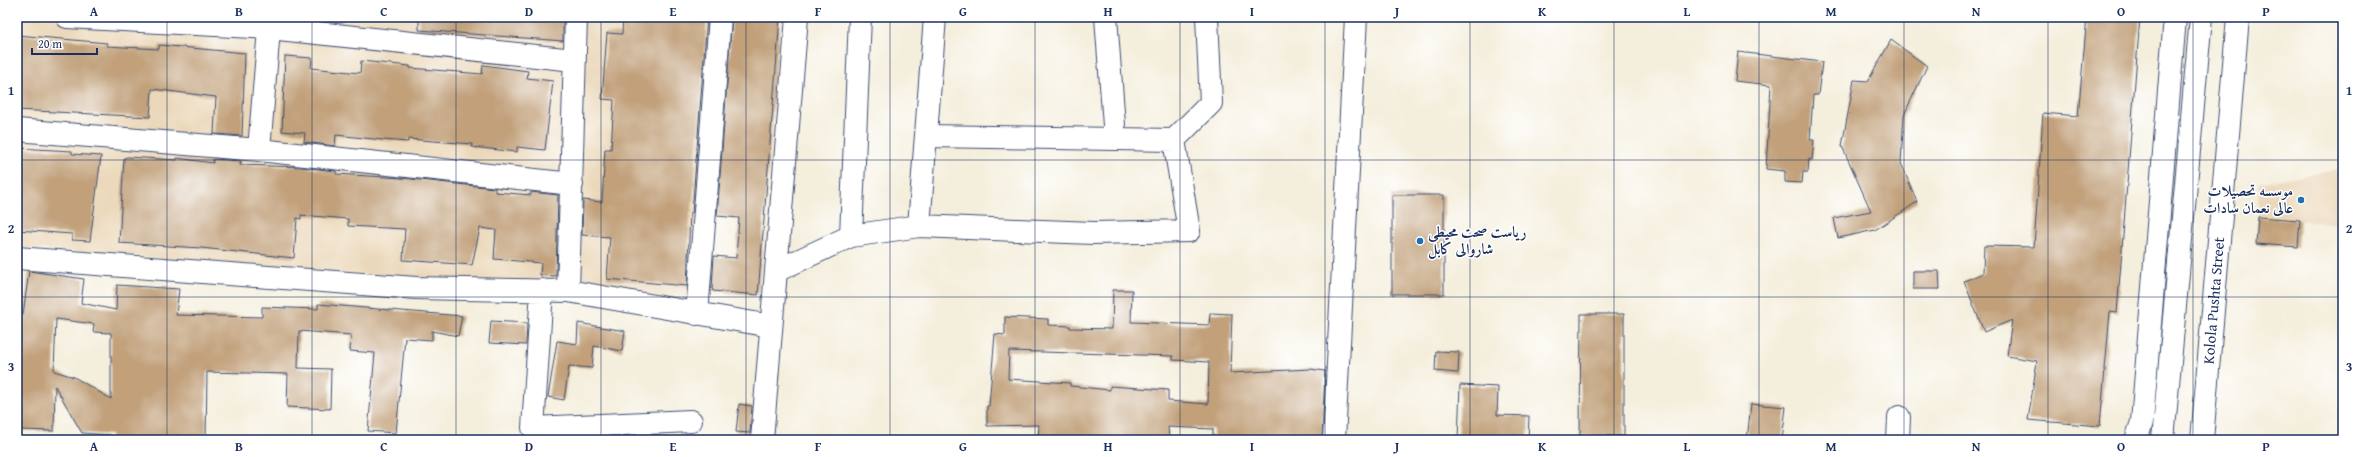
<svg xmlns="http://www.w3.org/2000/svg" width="2360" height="457" viewBox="0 0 2360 457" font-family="'Gentium Book Plus',Amiri,serif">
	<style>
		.built { fill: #ebd8ba }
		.building { fill: #c1a07a; fill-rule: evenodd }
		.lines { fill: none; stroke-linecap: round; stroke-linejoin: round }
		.minor-casing { stroke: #3c4c71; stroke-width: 24 }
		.major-casing { stroke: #3c4c71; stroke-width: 24 }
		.minor { stroke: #fff; stroke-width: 22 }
		.major { stroke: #fff; stroke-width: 22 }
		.grid { fill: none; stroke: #1b2f5e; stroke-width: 1; stroke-opacity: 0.55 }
		.poi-dot { fill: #1f6fb2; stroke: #fff; stroke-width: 1.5 }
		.labels { text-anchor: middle; stroke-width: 3; stroke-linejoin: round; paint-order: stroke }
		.poi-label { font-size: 15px; font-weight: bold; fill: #1b2f5e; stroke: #fff; text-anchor: end }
		.street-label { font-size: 15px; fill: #1b2f5e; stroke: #fff }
		.neatline { fill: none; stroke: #1b2f5e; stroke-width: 1.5 }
		.grid-label { font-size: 13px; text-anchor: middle; font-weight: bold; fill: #1b2f5e }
	</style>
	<rect width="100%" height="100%" fill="#fff"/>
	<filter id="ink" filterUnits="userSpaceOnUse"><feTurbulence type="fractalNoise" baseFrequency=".025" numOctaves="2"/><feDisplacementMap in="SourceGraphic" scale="8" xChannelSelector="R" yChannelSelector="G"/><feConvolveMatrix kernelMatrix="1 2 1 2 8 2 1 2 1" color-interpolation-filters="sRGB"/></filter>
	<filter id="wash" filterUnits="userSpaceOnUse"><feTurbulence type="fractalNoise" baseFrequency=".012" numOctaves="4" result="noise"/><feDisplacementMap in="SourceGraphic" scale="16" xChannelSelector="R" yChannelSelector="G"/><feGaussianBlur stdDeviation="0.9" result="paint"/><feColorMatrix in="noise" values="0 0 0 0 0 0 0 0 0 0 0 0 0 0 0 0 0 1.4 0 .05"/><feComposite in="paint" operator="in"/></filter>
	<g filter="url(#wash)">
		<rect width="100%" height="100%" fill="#f4eedc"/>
		<path class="built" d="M 17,17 L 712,17 L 692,300 L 17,247 Z
			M 2343,168 L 2343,224 L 2258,217 L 2259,183 Z"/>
		<g id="blocks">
			<path class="building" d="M 419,17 L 563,17 L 563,41 L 419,30 Z
				M 623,17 L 679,21 L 680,17 L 707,17 L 692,213 L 690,213 L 687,286 L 607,279 L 610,237 L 582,235 L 583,200 L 602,202 L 605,149 L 611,149 L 614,100 L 602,99 L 607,33 L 622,34 Z
				M 732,17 L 780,17 L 758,295 L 713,291 L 712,288 L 714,256 L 736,258 L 739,218 L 717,216 Z
				M 2087,17 L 2140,17 L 2117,313 L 2110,312 L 2100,426 L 2028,420 L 2037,361 L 2007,356 L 2012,320 L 1984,332 L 1964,281 L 1983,273 L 1984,246 L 2034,247 L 2043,113 L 2078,116 Z
				M 17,35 L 107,43 L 107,46 L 159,49 L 159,45 L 245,53 L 242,136 L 214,134 L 216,97 L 152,89 L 150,117 L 17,110 Z
				M 1891,40 L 1927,66 L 1904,115 L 1901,163 L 1917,202 L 1875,230 L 1838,238 L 1834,218 L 1871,211 L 1842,146 L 1854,80 L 1868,81 Z
				M 1738,52 L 1822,62 L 1818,95 L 1813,95 L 1810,140 L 1814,140 L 1812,160 L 1809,159 L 1808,172 L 1803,172 L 1802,183 L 1785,182 L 1785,171 L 1766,169 L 1771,85 L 1735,81 Z
				M 285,56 L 312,58 L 311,68 L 360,73 L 361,61 L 410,66 L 410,68 L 482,74 L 483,65 L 528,71 L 527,78 L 553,81 L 545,150 L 517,147 L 517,152 L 472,147 L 472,144 L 408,139 L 408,142 L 383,140 L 336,135 L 335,146 L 304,142 L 305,133 L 282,131 Z
				M 17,148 L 72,151 L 72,154 L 101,156 L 90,241 L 72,240 L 72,234 L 17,230 Z
				M 128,157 L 177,160 L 177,158 L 213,163 L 213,159 L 241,161 L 240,165 L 301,167 L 336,171 L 336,174 L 401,178 L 495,188 L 495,192 L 531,195 L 531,192 L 558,195 L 556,276 L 540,275 L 541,263 L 494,259 L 496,230 L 480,228 L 472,265 L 403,260 L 405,229 L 348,226 L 348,219 L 301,215 L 301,219 L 297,218 L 294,258 L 201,248 L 119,243 L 124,158 Z
				M 1392,195 L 1444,195 L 1444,294 L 1392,294 Z
				M 2258,217 L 2300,220 L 2298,247 L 2256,244 Z
				M 29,271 L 84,279 L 81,303 L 116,310 L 117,285 L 179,289 L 176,315 L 262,317 L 262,307 L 318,309 L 318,304 L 462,316 L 458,336 L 432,331 L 432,340 L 405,338 L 396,433 L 368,431 L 375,353 L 350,351 L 351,335 L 299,331 L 298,368 L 331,369 L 330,409 L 287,407 L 288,374 L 207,372 L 206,440 L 111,440 L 111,435 L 82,433 L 55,386 L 54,431 L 19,430 L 21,411 L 17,410 L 17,314 L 23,314 ZM 56,319 L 94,324 L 93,332 L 111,333 L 111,399 L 74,377 L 54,371 Z
				M 1913,271 L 1939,271 L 1940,289 L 1913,289 Z
				M 1113,290 L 1132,290 L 1131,322 L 1209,325 L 1210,313 L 1232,314 L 1230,373 L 1310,369 L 1325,371 L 1322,440 L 1213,440 L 1213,429 L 1168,427 L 1169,440 L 1038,440 L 1039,425 L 987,426 L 987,406 L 989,406 L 995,334 L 1005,335 L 1005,317 L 1048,319 L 1048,325 L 1070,326 L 1070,328 L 1112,329 ZM 1009,351 L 1173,356 L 1173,360 L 1209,362 L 1208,404 L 1168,401 L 1168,390 L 1110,386 L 1110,390 L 1070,386 L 1070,383 L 1008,379 Z
				M 1581,314 L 1624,314 L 1624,436 L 1580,436 Z
				M 491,321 L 527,323 L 526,345 L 489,343 Z
				M 578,323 L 625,331 L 622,351 L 594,346 L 592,368 L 569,366 L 564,400 L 548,397 L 557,341 L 577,344 Z
				M 1436,351 L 1459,352 L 1458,373 L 1435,371 Z
				M 1460,385 L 1498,387 L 1497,415 L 1529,416 L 1528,440 L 1458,440 Z
				M 739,404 L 752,406 L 750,433 L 736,432 Z
				M 1751,404 L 1786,407 L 1782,440 L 1747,440 Z"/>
		</g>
	</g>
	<g filter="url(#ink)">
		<use href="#blocks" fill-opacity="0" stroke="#3c4c71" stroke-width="1"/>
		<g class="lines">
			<defs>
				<path id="minor" d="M 67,17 L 269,28 L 574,60
					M 1106,17 L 1115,139
					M 17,130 L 259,150 L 572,184
					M 1174,140 L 1211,103 L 1207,17
					M 259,150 L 270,17
					M 919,226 L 935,17
					M 851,236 L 860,17
					M 17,258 L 416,288 L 568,291 L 771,326
					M 776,271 L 851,236 L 919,226 L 1093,233 L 1189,231 L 1174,140 L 926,136
					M 542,290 L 533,428 L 691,421
					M 568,291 L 576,17
					M 697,314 L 720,17
					M 762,440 L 797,17
					M 1334,440 L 1356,17
					M 1898,440 L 1899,417
					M 2136,440 L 2142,422 L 2175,17"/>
				<g id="major">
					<path d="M 2163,440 L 2201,17"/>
					<path id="s1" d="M 2202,440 L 2238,17"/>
				</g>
			</defs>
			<use href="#minor" class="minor-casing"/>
			<use href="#major" class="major-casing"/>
			<use href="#minor" class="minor"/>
			<use href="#major" class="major"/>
		</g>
	</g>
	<path class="grid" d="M 167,17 L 167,440M 312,17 L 312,440M 456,17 L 456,440M 601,17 L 601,440M 746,17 L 746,440M 890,17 L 890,440M 1035,17 L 1035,440M 1180,17 L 1180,440M 1325,17 L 1325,440M 1470,17 L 1470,440M 1614,17 L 1614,440M 1759,17 L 1759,440M 1904,17 L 1904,440M 2048,17 L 2048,440M 2193,17 L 2193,440M 17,160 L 2343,160M 17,297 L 2343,297"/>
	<g class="poi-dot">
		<circle cx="2301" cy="200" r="4"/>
		<circle cx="1420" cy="241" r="4"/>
	</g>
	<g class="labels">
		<g class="poi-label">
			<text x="2293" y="196">موسسه تحصیلات<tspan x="2293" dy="17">عالی نعمان سادات</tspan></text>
			<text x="1428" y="237" text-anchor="start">ریاست صحت محیطی<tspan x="1428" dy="17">شاروالی کابل</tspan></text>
		</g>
		<g class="street-label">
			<text dy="5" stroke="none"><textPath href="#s1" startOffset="140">Kolola Pushta Street</textPath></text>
		</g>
	</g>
	<rect width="2360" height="457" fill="none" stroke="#fff" stroke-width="44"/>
	<path d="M32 48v6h65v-6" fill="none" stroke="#1b2f5e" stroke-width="2"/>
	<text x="38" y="48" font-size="12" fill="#1b2f5e" stroke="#ffffff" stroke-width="3" paint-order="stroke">20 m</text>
	<rect x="22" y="22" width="2316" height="413" class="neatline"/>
	<g class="grid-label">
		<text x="94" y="16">A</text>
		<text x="239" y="16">B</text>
		<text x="384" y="16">C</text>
		<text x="529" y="16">D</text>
		<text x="673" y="16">E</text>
		<text x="818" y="16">F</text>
		<text x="963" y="16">G</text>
		<text x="1108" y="16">H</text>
		<text x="1252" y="16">I</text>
		<text x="1397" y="16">J</text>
		<text x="1542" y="16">K</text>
		<text x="1687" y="16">L</text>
		<text x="1831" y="16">M</text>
		<text x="1976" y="16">N</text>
		<text x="2121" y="16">O</text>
		<text x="2266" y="16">P</text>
		<text x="11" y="95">1</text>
		<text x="2349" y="95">1</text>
		<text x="11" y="233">2</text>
		<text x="2349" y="233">2</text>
		<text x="11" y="371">3</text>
		<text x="2349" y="371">3</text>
		<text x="94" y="451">A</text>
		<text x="239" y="451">B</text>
		<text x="384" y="451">C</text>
		<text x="529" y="451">D</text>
		<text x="673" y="451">E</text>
		<text x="818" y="451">F</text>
		<text x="963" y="451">G</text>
		<text x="1108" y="451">H</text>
		<text x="1252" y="451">I</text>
		<text x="1397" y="451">J</text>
		<text x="1542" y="451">K</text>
		<text x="1687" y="451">L</text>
		<text x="1831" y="451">M</text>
		<text x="1976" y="451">N</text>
		<text x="2121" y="451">O</text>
		<text x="2266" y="451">P</text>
	</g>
</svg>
